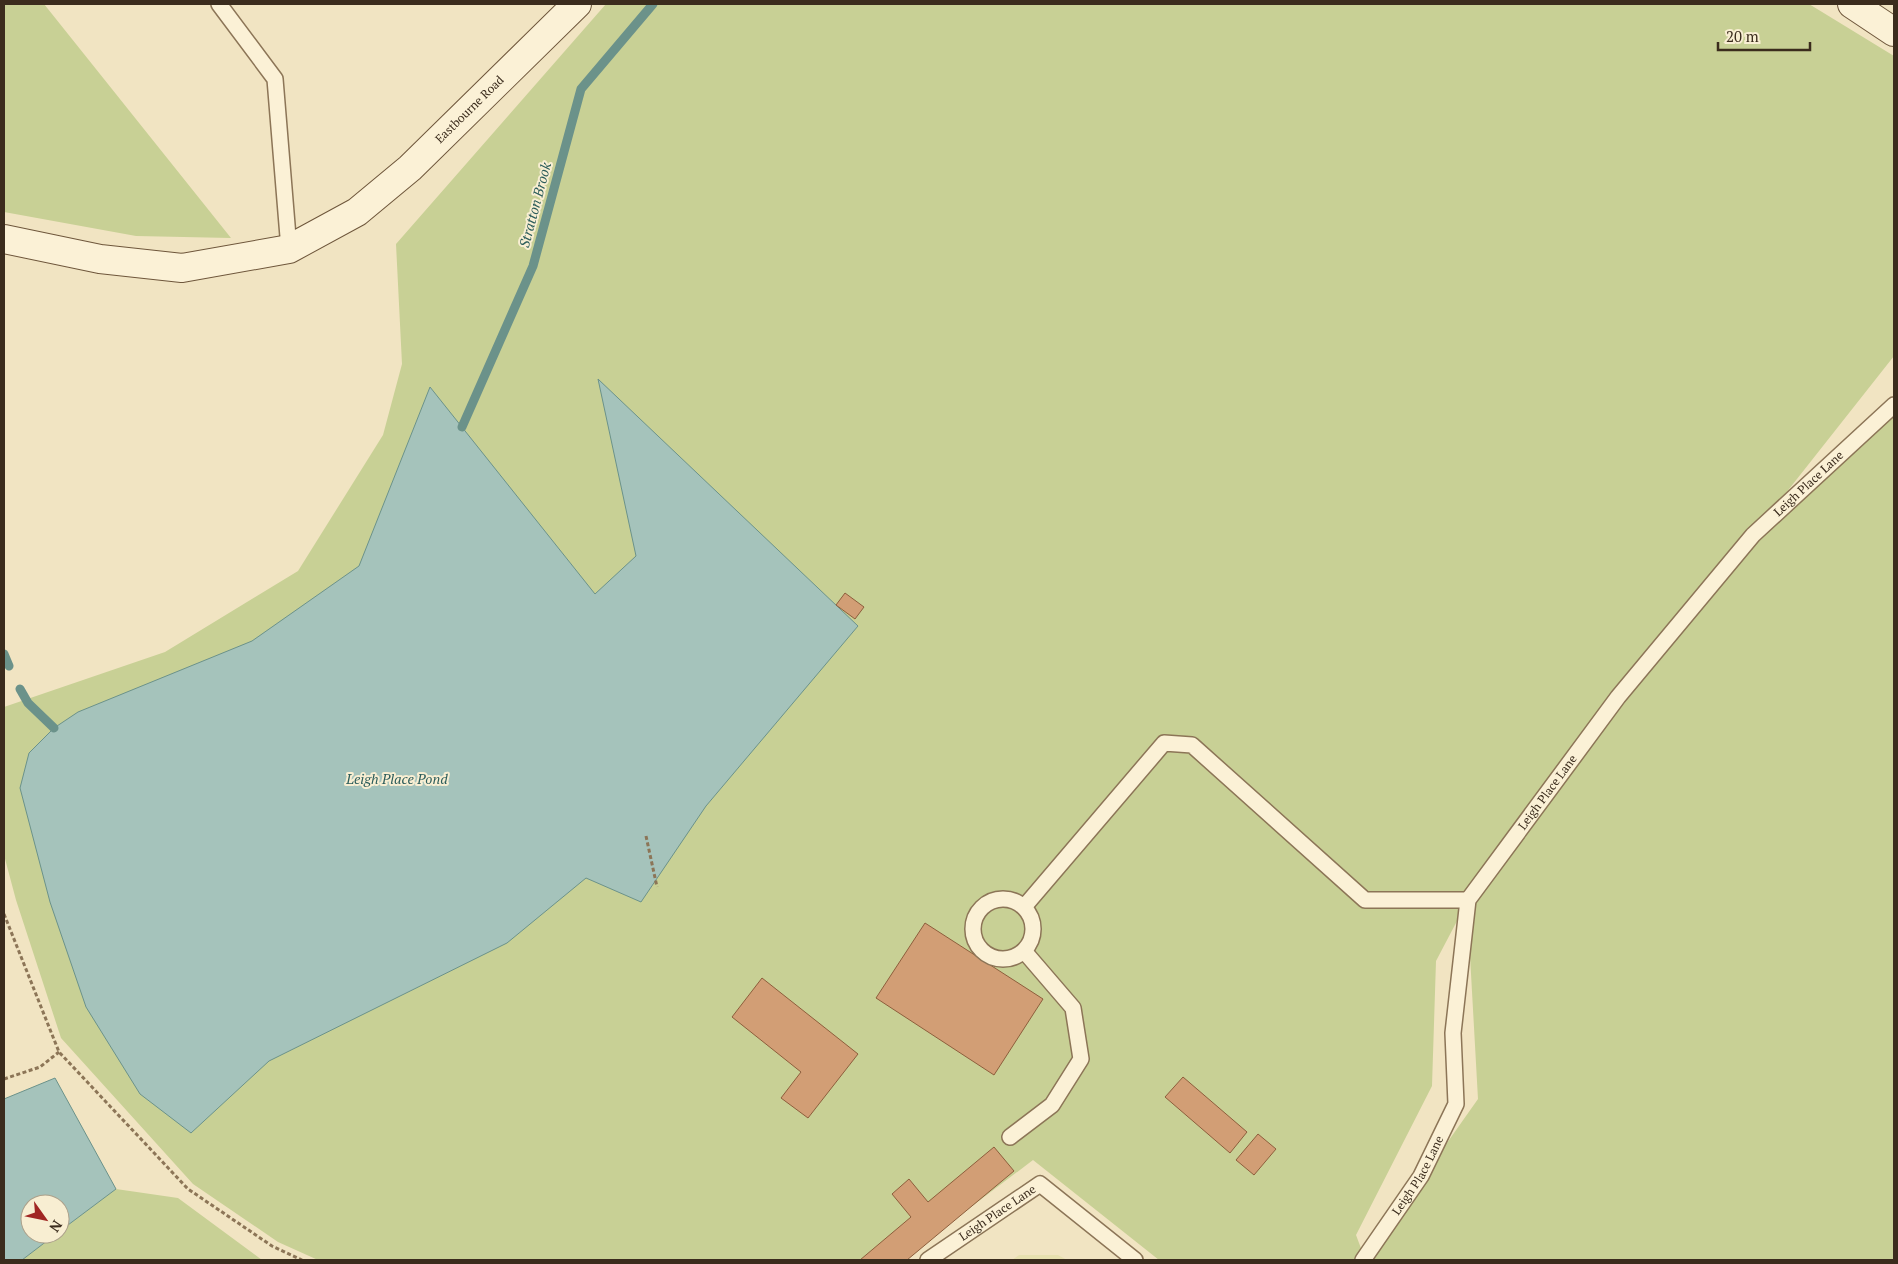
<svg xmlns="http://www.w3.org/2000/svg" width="1898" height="1264" viewBox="0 0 1898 1264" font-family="'PT Serif',serif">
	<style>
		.farmland { fill: #e7e0af }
		.green { fill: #c8d095; fill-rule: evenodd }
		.water { fill: #a5c3bb; stroke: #6b928a }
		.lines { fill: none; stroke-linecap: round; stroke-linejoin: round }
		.stream { stroke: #6b928a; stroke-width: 9 }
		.building { fill: #d29e75; stroke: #8d5e3c }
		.lane-casing { stroke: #8c7557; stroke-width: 18 }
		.secondary-casing { stroke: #6e563b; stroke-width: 30 }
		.path { stroke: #8c7557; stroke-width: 3; stroke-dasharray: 4 2.5; stroke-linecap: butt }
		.lane { stroke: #fbf1d6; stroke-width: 15 }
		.secondary { stroke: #fbf1d6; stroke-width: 28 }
		.labels { text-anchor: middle; stroke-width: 4; stroke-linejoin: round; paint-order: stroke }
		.street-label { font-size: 12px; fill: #3b2c1d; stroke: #f8eed2 }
		.water-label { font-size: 14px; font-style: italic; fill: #2b5c5a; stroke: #f8eed2 }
	</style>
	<rect width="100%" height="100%" fill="#f1e4c2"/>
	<path class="farmland" d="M 1019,1255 L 1058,1255 L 1067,1260 L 1012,1260 Z"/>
	<path class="green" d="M 4,4 L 44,4 L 231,238 L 136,236 L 4,212 Z
		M 606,4 L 1809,4 L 1894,56 L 1894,356 L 1755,532 L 1894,416 L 1894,1260 L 1159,1260 L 1033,1160 L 901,1260 L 318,1260 L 278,1242 L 193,1184 L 61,1038 L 16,900 L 4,855 L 4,707 L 165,652 L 298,571 L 383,435 L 402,364 L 396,244 ZM 1467,902 L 1478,1099 L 1365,1259 L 1356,1235 L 1432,1086 L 1436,961 Z
		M 116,1189 L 178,1198 L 262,1260 L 22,1260 L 56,1234 L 60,1234 L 60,1231 Z"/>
	<path class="water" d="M 598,379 L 858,626 L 706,806 L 641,902 L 586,878 L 507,943 L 269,1061 L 191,1133 L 140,1094 L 86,1007 L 50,902 L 20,788 L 29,753 L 54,728 L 78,712 L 252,641 L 359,566 L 430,387 L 595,594 L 636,556 Z
		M 55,1078 L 116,1189 L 60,1231 L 60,1204 L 30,1204 L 30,1234 L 56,1234 L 22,1260 L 4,1260 L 4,1099 Z"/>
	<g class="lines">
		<path class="stream" d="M 462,427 L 533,266 L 581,89 L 653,4
			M 4,654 L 9,666
			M 20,689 L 28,703 L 54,728"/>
	</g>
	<path class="building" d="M 845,593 L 864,607 L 855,619 L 836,605 Z
		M 925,923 L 1043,999 L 994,1075 L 876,998 Z
		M 762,978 L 858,1054 L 808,1118 L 781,1098 L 801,1072 L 732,1017 Z
		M 1183,1077 L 1247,1132 L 1230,1153 L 1165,1097 Z
		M 1258,1134 L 1276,1149 L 1254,1175 L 1236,1160 Z
		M 994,1147 L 1014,1171 L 907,1260 L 860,1260 L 911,1217 L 892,1194 L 909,1179 L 928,1202 Z"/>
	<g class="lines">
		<defs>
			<g id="lane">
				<path d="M 219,4 L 275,79 L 289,249"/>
				<circle cx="1003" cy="929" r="30"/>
				<path d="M 1024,907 L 1164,743 L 1192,745 L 1365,900 L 1468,900"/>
				<path d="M 1010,1137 L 1052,1105 L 1081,1059 L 1073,1008 L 1024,951"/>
				<path id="s1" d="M 928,1260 L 1040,1184 L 1135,1260"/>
				<path id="s2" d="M 1363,1260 L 1421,1176 L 1456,1104 L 1453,1033 L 1468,900 L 1618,697 L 1753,535 L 1894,405"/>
			</g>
			<g id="secondary">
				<path d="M 1852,4 L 1894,32"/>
				<path id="s3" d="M 4,239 L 100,259 L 182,268 L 289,249 L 357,212 L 410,168 L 577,4"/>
			</g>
		</defs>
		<use href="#lane" class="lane-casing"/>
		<use href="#secondary" class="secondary-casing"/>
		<path class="path" d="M 646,836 L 657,887
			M 4,914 L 59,1052 L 188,1189 L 272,1246 L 302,1260
			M 4,1079 L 40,1067 L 59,1052"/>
		<use href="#lane" class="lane"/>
		<use href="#secondary" class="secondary"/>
	</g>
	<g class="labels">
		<g class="street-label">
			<text dy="4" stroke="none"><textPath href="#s3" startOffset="519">Eastbourne Road</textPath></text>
			<text dy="4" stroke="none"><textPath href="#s2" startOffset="926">Leigh Place Lane</textPath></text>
			<text dy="4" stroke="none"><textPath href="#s2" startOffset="521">Leigh Place Lane</textPath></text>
			<text dy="4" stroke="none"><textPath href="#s2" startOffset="101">Leigh Place Lane</textPath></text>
			<text dy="4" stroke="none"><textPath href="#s1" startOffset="84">Leigh Place Lane</textPath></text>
		</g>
		<g class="water-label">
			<text transform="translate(535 205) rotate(-75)" y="5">Stratton Brook</text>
			<text x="397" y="784">Leigh Place Pond</text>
		</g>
	</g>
	<rect width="1898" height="1264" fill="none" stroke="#3b2c1d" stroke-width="10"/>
	<g transform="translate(45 1219) rotate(123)"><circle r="24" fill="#f8eed2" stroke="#aca08a"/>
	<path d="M0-4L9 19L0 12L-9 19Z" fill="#a02623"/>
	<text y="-8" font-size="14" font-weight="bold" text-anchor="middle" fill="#3b2c1d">N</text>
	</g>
	<path d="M1718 42v8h92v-8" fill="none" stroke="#3b2c1d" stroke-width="2.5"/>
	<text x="1726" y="42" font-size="15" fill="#3b2c1d" stroke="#f8eed2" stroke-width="4" paint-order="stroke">20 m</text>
</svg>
